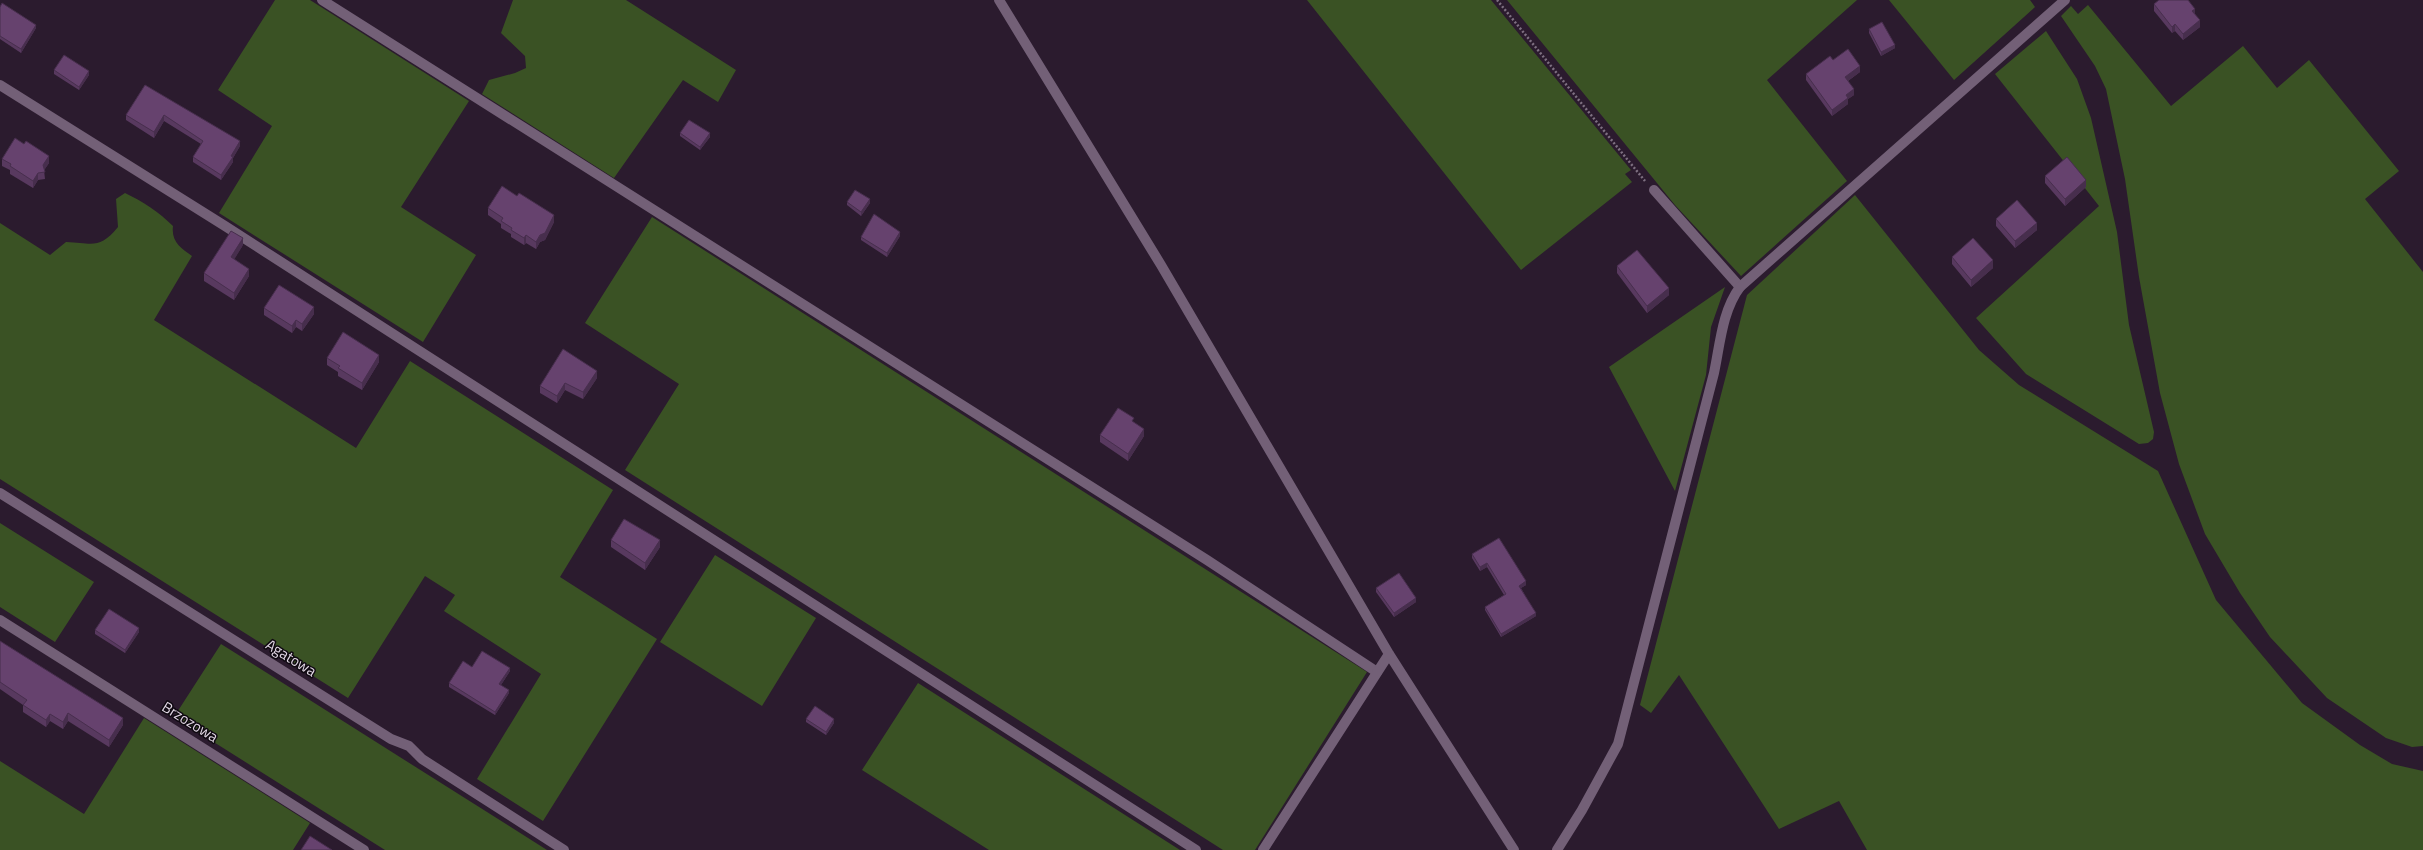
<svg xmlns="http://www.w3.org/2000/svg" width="2423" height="850" viewBox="0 0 2423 850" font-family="'Titillium Web',sans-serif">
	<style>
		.green { fill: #3a5224 }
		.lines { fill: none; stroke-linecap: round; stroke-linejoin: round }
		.path { stroke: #7e7081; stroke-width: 2.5; stroke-dasharray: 2 2; stroke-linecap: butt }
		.lane { stroke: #736077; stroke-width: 10 }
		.street { stroke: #736077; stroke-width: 10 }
		.wall { fill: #58395f }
		.shaded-wall { fill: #472e4d }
		.building { fill: #66426e; stroke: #472e4d }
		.labels { text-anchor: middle; stroke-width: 3; stroke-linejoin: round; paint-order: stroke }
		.street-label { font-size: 15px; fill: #e1d7e4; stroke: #0f0911 }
	</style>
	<rect width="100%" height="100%" fill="#2b1b2e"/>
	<path class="green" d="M 275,0 L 310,0 L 469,101 L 401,207 L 476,255 L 423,342 L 219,213 L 272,126 L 218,90 Z
		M 513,0 L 626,0 L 736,70 L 718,102 L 683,80 L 614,178 L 482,94 L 489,80 L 515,73 L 526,68 L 525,56 L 501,33 Z
		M 1307,0 L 1491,0 L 1631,170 L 1625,174 L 1632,182 L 1521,270 Z
		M 1507,0 L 1857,0 L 1767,80 L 1847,181 L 1741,276 L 1675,205 Z
		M 1889,0 L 2030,0 L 2035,7 L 1954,80 Z
		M 2088,5 L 2171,106 L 2243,46 L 2277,88 L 2309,60 L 2399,171 L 2365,199 L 2423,272 L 2423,746 L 2412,747 L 2386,738 L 2327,698 L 2270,637 L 2240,593 L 2205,534 L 2179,464 L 2160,393 L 2139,277 L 2125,179 L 2106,89 L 2095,66 L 2061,16 L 2071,6 L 2078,14 Z
		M 2046,31 L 2077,79 L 2091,118 L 2117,232 L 2129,325 L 2154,432 L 2153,439 L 2148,443 L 2139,444 L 2026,374 L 1976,318 L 2099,206 L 1995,74 Z
		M 125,193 C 142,201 159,212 173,226 C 171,242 181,248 192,256 L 154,320 L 356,448 L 410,361 L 613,490 L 560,577 L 657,639 L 543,821 L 477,779 L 541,674 L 444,611 L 455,595 L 425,576 L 348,698 L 0,479 L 0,223 L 50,255 L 66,242 C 93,243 99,250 118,227 L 116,199 Z
		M 1855,195 L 1979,350 L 2019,385 L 2158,471 L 2216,600 L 2302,703 L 2360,745 L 2392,764 L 2423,771 L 2423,850 L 1867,850 L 1839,801 L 1779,829 L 1679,675 L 1651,713 L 1640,705 L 1747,295 Z
		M 652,217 L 1367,672 L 1255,850 L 1223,850 L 625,470 L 679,384 L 585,323 Z
		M 1725,287 L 1711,327 L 1706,375 L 1675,491 L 1609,367 Z
		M 0,523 L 94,582 L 55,642 L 0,607 Z
		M 715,555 L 816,618 L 762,706 L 660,642 Z
		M 221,644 L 547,850 L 385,850 L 174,717 Z
		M 918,683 L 1180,850 L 989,850 L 862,770 Z
		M 144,718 L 310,823 L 293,850 L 0,850 L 0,761 L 84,814 Z"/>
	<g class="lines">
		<path class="path" d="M 1497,0 L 1645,181"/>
		<path class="lane" d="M 322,0 L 1207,560 L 1377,672
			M 0,85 L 225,226 L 1196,850
			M 1654,190 L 1740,287
			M 0,493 L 391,739 L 409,746 L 422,759 L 564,850
			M 0,620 L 364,850"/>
		<path class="street" d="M 999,0 L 1161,265 L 1389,654 L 1514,850
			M 1263,850 L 1389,654
			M 1557,850 L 1582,810 L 1618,744 L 1714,373 C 1720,345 1722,311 1740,287 L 2065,0"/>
	</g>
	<path class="wall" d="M 2154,4 L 2195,14 L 2200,27 L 2183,40 L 2175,31 L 2172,33 L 2154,11 Z
		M 0,7 L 36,28 L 21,53 L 0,39 Z
		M 1869,29 L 1895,48 L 1881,56 L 1869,33 Z
		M 1833,60 L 1860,72 L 1848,81 L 1854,95 L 1848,99 L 1848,104 L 1832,116 L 1806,80 L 1806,74 Z
		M 54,70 L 89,75 L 79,90 L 54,74 Z
		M 145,85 L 240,146 L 233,158 L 233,162 L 221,180 L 193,162 L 193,157 L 201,144 L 164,121 L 154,138 L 126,120 L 126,115 Z
		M 680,133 L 710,137 L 700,150 L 680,136 Z
		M 2,159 L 49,163 L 44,170 L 45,179 L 38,180 L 33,188 L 10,174 L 10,170 L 2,166 Z
		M 2045,176 L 2086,187 L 2065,206 L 2045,183 Z
		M 847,202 L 870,203 L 861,216 L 847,205 Z
		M 488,208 L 554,222 L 545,240 L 540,242 L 536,249 L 526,243 L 524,245 L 511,237 L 511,234 L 501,228 L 501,224 L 488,215 Z
		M 1996,219 L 2037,230 L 2015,248 L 1996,226 Z
		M 900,236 L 887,257 L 861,240 L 861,237 Z
		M 243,245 L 234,259 L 249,276 L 234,300 L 204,281 L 204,273 Z
		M 1952,257 L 1993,268 L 1971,287 L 1952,264 Z
		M 1617,266 L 1669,295 L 1647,313 L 1617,273 Z
		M 264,308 L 314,314 L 302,331 L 296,327 L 292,333 L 264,315 Z
		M 327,358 L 379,362 L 362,390 L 338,376 L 338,372 L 327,365 Z
		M 597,378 L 583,399 L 565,390 L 557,403 L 540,393 L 540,386 Z
		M 1134,423 L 1144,436 L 1128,461 L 1100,442 L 1100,435 Z
		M 611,540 L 660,547 L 645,570 L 611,547 Z
		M 1472,554 L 1526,585 L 1521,588 L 1536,616 L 1501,637 L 1485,610 L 1485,607 L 1504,595 L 1487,567 L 1480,571 L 1472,558 Z
		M 1376,588 L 1416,602 L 1394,617 L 1376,592 Z
		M 95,630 L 139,632 L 125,653 L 95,634 Z
		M 0,641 L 123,725 L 109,747 L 68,721 L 63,729 L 50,721 L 46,727 L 23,712 L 23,705 L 0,689 Z
		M 472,667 L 510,671 L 501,685 L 509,693 L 495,715 L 449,687 L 449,683 Z
		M 806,719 L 834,723 L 826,735 L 806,722 Z"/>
	<path class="shaded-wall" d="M 2195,9 L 2195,15 L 2192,11 Z
		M 2200,20 L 2200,27 L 2183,40 L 2183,34 Z
		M 2175,24 L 2175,31 L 2172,33 L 2172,27 Z
		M 36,25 L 36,28 L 21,53 L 21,49 Z
		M 1895,45 L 1895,48 L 1881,56 L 1881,52 Z
		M 1860,66 L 1860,72 L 1845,83 L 1845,77 Z
		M 89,71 L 89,75 L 79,90 L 79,87 Z
		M 1854,89 L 1854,95 L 1848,99 L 1848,104 L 1832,116 L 1832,110 L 1846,95 Z
		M 164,115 L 164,121 L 154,138 L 154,132 Z
		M 710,133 L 710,137 L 700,150 L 700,147 Z
		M 240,141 L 240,146 L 233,158 L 233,162 L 221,180 L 221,175 L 231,156 Z
		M 49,156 L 49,163 L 43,172 L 43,165 Z
		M 38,173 L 38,180 L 33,188 L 33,181 Z
		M 2086,180 L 2086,187 L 2065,206 L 2065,199 Z
		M 870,199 L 870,203 L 861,216 L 861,212 Z
		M 554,215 L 554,222 L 545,240 L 540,242 L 536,249 L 536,242 Z
		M 2037,223 L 2037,230 L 2015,248 L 2015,241 Z
		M 900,232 L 900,236 L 887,257 L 887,253 Z
		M 526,235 L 526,243 L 524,245 L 524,238 Z
		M 243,238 L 243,245 L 231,265 L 231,257 Z
		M 1993,260 L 1993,268 L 1971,287 L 1971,280 Z
		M 249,269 L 249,276 L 234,300 L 234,293 Z
		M 1669,288 L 1669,295 L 1647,313 L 1647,306 Z
		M 314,307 L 314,314 L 302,331 L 302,324 Z
		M 296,320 L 296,327 L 292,333 L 292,326 Z
		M 379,355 L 379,362 L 362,390 L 362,383 Z
		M 597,371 L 597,378 L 583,399 L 583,392 Z
		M 565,383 L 565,390 L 557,403 L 557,396 Z
		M 1144,429 L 1144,436 L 1128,461 L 1128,454 Z
		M 660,540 L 660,547 L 645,570 L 645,563 Z
		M 1487,563 L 1487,567 L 1480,571 L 1480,567 Z
		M 1526,581 L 1526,585 L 1519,589 L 1519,586 Z
		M 1416,598 L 1416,602 L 1394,617 L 1394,613 Z
		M 1536,613 L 1536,616 L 1501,637 L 1501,634 Z
		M 139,628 L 139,632 L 125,653 L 125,650 Z
		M 510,668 L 510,671 L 499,688 L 499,684 Z
		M 509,690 L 509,693 L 495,715 L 495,712 Z
		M 68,713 L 68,721 L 63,729 L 63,722 Z
		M 50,714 L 50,721 L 46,727 L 46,720 Z
		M 123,718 L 123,725 L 109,747 L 109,740 Z
		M 834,719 L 834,723 L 826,735 L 826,732 Z"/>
	<path class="building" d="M 2159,0 L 2188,0 L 2195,9 L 2192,11 L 2200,20 L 2183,34 L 2175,24 L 2172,27 L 2154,4 Z
		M 2,3 L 36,25 L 21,49 L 0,36 L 0,7 Z
		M 1882,22 L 1895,45 L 1881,52 L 1869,29 Z
		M 1848,49 L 1860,66 L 1845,77 L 1854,89 L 1846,95 L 1848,98 L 1832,110 L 1806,74 L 1830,56 L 1833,60 Z
		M 64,55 L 89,71 L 79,87 L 54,70 Z
		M 145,85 L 240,141 L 231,156 L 233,157 L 221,175 L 193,157 L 203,141 L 164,115 L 154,132 L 126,115 Z
		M 689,120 L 710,133 L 700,147 L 680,133 Z
		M 15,138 L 24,144 L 26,141 L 49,156 L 43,165 L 45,172 L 38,173 L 33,181 L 10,166 L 11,164 L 2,159 Z
		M 2067,157 L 2086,180 L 2065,199 L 2045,176 Z
		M 502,186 L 517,196 L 519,193 L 554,215 L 545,233 L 540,235 L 536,242 L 526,235 L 524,238 L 511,230 L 512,228 L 501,221 L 503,218 L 488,208 Z
		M 855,190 L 870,199 L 861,212 L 847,202 Z
		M 2017,200 L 2037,223 L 2015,241 L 1996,219 Z
		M 874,214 L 900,232 L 887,253 L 861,237 Z
		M 231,231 L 243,238 L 231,257 L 249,269 L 234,293 L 204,273 Z
		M 1973,238 L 1993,260 L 1971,280 L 1952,257 Z
		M 1637,250 L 1669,288 L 1647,306 L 1617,266 Z
		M 279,285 L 314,307 L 302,324 L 296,320 L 292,326 L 264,308 Z
		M 343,332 L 379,355 L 362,383 L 338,368 L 340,366 L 327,358 Z
		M 563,349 L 597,371 L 583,392 L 565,383 L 557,396 L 540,386 Z
		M 1118,408 L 1134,418 L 1132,421 L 1144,429 L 1128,454 L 1100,435 Z
		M 624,519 L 660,540 L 645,563 L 611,540 Z
		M 1499,538 L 1526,581 L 1519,586 L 1536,613 L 1501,634 L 1485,607 L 1506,594 L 1487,563 L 1480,567 L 1472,554 Z
		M 1399,573 L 1416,598 L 1394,613 L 1376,588 Z
		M 109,609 L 139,628 L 125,650 L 95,630 Z
		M 0,641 L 123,718 L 109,740 L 68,713 L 63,722 L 50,714 L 46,720 L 23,705 L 27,700 L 0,682 Z
		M 482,651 L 510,668 L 499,684 L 509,690 L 495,712 L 449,683 L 463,661 L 472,667 Z
		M 815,706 L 834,719 L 826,732 L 806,719 Z
		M 310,836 L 332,850 L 301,850 Z"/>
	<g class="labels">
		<g class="street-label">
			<text transform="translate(291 658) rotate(32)" y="5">Agatowa</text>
			<text transform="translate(190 722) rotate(32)" y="5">Brzozowa</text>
		</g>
	</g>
</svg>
